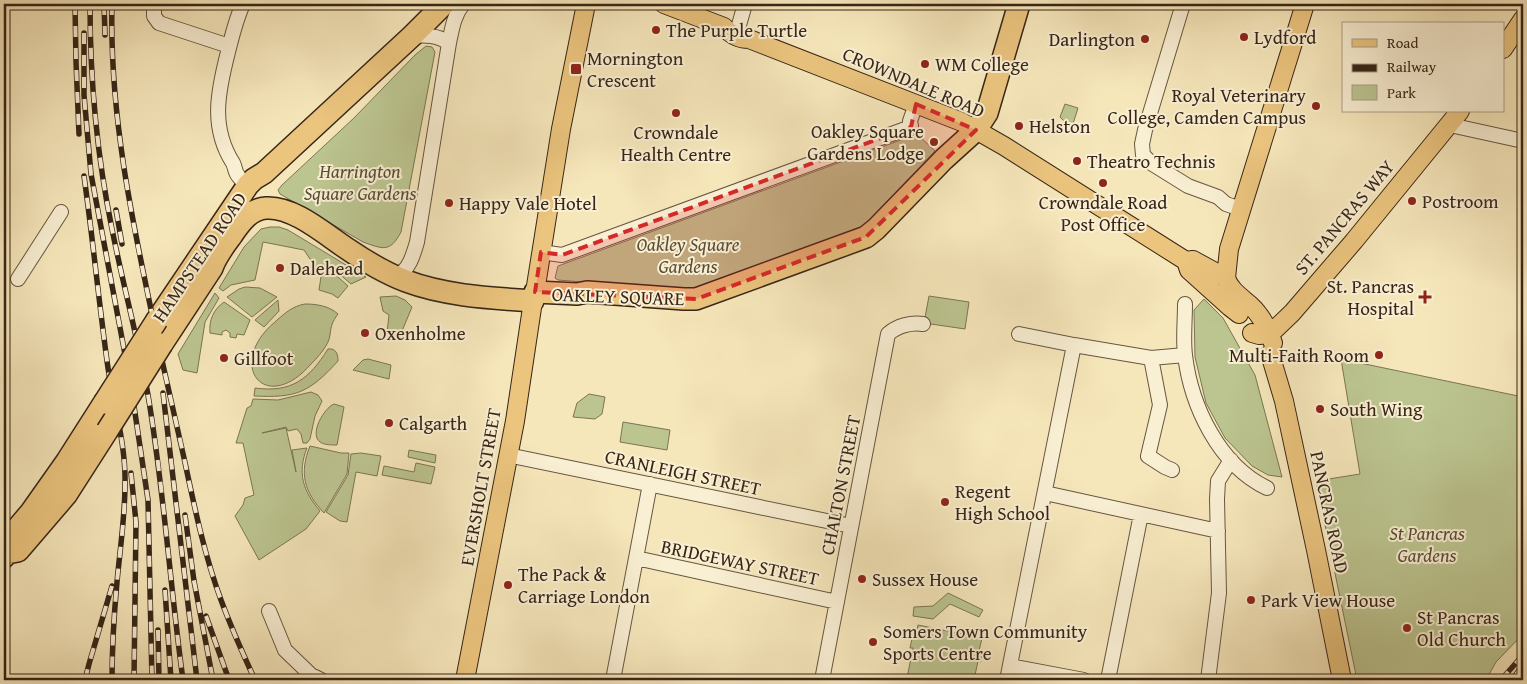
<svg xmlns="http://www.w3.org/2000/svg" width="1527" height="684" viewBox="0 0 1527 684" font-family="'Gentium Book Plus',serif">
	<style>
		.green { fill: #bcc590; stroke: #7a7554 }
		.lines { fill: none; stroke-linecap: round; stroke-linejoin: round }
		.minor-casing { stroke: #675640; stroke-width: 16 }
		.major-casing { stroke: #372517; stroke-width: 20 }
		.highway-casing { stroke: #372517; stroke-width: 24 }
		.minor { stroke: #f9efd3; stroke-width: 14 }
		.major { stroke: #ebc47e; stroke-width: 18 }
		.highway { stroke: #ebc47e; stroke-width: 21 }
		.rail-casing { stroke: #372517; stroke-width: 5.5 }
		.rail { stroke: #f9efd3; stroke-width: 4; stroke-dasharray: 11; stroke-linecap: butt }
		.highway-bridge-casing { stroke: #372517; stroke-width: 24; stroke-linecap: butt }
		.highway-bridge { stroke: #ebc47e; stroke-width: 21 }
		.marked { fill: #d62828; fill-opacity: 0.2; stroke: #d62828; stroke-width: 4; stroke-dasharray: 10 6; stroke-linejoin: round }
		.poi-dot { fill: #8f2418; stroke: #f9efd3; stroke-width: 2 }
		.labels { text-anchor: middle; stroke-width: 4; stroke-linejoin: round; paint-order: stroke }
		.poi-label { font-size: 19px; fill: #372517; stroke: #f9efd3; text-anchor: start }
		.street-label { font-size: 19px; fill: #372517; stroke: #f9efd3 }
		.park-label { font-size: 19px; font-style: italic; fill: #584d35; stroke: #f9efd3 }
	</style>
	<rect width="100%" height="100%" fill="#f6e7bb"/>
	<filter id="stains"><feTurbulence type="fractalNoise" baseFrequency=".004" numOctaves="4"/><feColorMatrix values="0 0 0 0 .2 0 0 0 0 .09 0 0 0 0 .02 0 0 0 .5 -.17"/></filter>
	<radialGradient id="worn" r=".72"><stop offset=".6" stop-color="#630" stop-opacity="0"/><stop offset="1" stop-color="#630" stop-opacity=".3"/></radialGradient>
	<path class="green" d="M 426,46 L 432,47 L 435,52 L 401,232 C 390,253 383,249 363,242 L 280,194 L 278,190 L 282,185 L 354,118 L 415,55 Z
		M 1065,104 L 1078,108 L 1072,127 L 1068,125 L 1060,117 Z
		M 917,134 L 935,151 L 862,228 L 691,291 L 558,280 L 555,278 L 558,266 Z
		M 270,227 L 279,227 L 288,230 L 366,277 L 351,284 L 337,272 L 314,265 L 304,250 L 263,242 L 255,280 L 231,285 L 223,291 L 219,288 L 244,247 L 261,229 Z
		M 322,270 L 338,277 L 348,286 L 338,298 L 332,294 L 319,290 Z
		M 245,287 L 260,288 L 277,297 L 252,317 L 227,297 L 239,289 Z
		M 215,293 L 219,298 L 205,322 L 197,373 L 183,370 L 178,354 Z
		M 396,296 L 405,300 L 412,307 L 402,331 L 402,337 L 387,333 L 389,315 L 383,311 L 380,297 Z
		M 929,296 L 969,302 L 965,329 L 924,323 Z
		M 1204,299 L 1223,318 L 1255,375 L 1282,477 L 1268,475 L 1252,466 L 1225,438 L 1206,403 L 1195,357 L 1194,310 Z
		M 278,300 L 279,311 L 264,327 L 255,320 Z
		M 224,302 L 250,320 L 244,335 L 237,334 L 236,338 L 230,337 L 230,333 L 226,330 L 222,332 L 222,335 L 210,333 C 209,320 213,310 224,302 Z
		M 305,304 C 317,304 329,306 338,314 C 332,322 331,326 330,335 C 329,345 318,357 311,364 C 265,417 224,364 276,321 C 285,313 293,306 305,304 Z
		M 328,349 C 336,348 338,354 338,361 C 309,393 296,398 254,396 L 255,388 C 292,393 309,379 328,349 Z
		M 368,359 L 391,365 L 389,379 L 353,370 L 363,360 Z
		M 1341,359 L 1523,397 L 1523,634 L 1496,662 L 1486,680 L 1357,680 L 1316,481 L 1360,474 Z
		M 311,392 L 318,395 L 322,401 L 315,416 L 310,439 L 307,443 L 303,443 L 301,434 L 297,429 L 288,431 L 286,427 L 262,433 L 286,428 L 296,472 L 292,450 L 307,448 C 297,473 303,491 320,511 L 306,529 L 259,560 L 235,516 L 243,505 L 245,498 L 254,495 L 243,443 L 236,443 L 247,408 L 251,406 L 253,399 L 278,400 Z
		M 589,394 L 605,397 L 602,414 L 595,419 L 573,417 L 577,403 Z
		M 334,404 L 344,407 L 337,445 C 332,445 324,445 320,442 C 309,434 324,408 334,404 Z
		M 623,422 L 670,430 L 667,450 L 620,442 Z
		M 310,446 L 341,453 L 349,453 L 347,474 L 324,513 C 304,492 299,473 310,446 Z
		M 409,450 L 436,455 L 435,463 L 408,457 Z
		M 361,453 L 381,456 L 377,476 L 356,472 L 347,522 L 340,521 L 326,512 L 348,475 L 351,454 Z
		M 416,463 L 435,467 L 431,484 L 382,475 L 384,466 L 414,472 Z
		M 948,593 L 983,610 L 979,617 L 950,604 L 933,619 L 913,616 L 914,607 L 933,606 Z
		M 918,625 L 982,638 L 979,651 L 982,652 L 981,662 L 978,661 L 974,680 L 904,680 L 905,678 L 907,678 L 913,648 L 910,648 L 912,639 L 915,639 Z"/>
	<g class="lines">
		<defs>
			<path id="minor" d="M 154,4 L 154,16 L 159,23 L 229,46
				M 243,4 C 236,19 232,36 228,52 C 218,91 210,127 233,163 C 235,167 235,171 237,174 C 239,178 244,182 248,185
				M 1183,4 L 1145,130 L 1142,144 L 1143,155 L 1151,163 L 1188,186 L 1218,197 L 1226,204 L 1241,209
				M 739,25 L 745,4
				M 412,36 C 426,35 437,35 449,43
				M 1450,125 L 1523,141
				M 541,252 L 562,255 L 908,128 L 911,126 L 910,121 L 916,104
				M 396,277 C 409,270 413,256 417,242 L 449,43 C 452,29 454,15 463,4
				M 18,279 L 61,212
				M 1185,304 C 1185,321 1183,339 1185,355 C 1191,406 1219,465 1267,488
				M 1019,334 L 1074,345 L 1151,358 L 1185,355
				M 1151,358 L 1160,405 L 1148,456 L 1165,467 L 1172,470
				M 508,455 L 851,526
				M 1045,493 L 1218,531
				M 636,558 L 837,602
				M 269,611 L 285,650 L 311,675 L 321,680
				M 1010,666 L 1084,680
				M 613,680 L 650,484
				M 822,680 L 888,334 C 897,326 911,322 923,324
				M 1007,680 L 1074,345
				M 1108,680 L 1141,514
				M 1208,680 L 1219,593 L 1217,499 L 1218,481 L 1231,460"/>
			<path id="major" d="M 664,4 L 724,27 C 731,35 738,39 749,39 L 962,122 L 1004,146 L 1186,261 L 1189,270 L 1230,307 L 1239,314
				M 1503,49 L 1523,19
				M 1186,261 L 1193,260 L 1226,278
				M 1226,278 L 1229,249 L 1305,4
				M 1226,278 C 1230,290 1241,297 1250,305 C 1262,316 1268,328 1273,343
				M 535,292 L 561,129 L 586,4
				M 1252,333 L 1259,335 L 1270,334 L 1292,313 L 1354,241 L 1460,111
				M 1270,354 L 1284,401 L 1316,550 L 1342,680
				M 465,680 L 515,421 L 533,301"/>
			<path id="highway" d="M 157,320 L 248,185 L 254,179 L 264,173 L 412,36 L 444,4
				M 162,344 L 212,268 C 216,256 224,246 232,235 C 240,223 250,209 266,208 C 293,206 325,234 346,248 C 365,261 385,273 406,281 C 446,296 491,298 533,301 L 535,292 L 577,294 L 587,292 L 684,299 L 696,299 L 866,237 L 876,229 L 944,159 L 976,130 L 987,113 L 1019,4
				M 7,553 L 18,551 L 66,495 L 107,431
				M 4,557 L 7,553 L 9,538 L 31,512 L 67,461 L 104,403"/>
		</defs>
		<use href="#minor" class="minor-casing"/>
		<use href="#major" class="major-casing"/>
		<use href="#highway" class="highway-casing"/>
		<use href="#minor" class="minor"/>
		<use href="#major" class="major"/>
		<use href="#highway" class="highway"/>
		<defs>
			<path id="rail" d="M 75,4 L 76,62 L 79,134
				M 90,4 C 90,78 97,156 112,229 C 123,285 138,339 148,395 C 164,490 170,585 183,680
				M 104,4 L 105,35
				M 112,4 C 109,120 135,234 159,347 C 167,384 176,421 184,458 C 194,505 204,554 221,600 C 231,627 243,654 255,680
				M 84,33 L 84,95 L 91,174 L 131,386 L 148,500 L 152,680
				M 84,176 C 93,240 99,304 108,368 C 114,406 126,445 125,484 C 125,517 120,549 117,582 C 114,615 112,647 112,680
				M 116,210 L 122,244
				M 163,393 L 197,680
				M 131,473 L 136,522 L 134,680
				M 185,515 L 194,581 L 213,680
				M 165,590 L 171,680
				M 206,616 L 229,680
				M 158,630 L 159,680
				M 85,680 L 89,664 L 112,586
				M 1501,680 L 1523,655
				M 1512,680 L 1523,665
				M 1521,680 L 1523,677"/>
		</defs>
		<use href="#rail" class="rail-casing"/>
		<use href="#rail" class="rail"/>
		<defs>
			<path id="highway-bridge" d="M 104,403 L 157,320
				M 107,431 L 162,344"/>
		</defs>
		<use href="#highway-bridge" class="highway-bridge-casing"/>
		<use href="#highway-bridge" class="highway-bridge"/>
	</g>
	<path class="marked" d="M 916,104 L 976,130 L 866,237 L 696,299 L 535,292 L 541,252 L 562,255 L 911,127 Z"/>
	<g class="poi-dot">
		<circle cx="656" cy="30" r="5"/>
		<circle cx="1244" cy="37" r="5"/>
		<circle cx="1145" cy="39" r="5"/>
		<circle cx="925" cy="64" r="5"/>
		<rect x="570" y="63" width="12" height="12" rx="2.5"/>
		<circle cx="1316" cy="106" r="5"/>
		<circle cx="676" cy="113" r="5"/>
		<circle cx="1019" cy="126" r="5"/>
		<circle cx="934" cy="142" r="5"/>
		<circle cx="1077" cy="161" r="5"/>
		<circle cx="1103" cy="183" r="5"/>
		<circle cx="1412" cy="201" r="5"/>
		<circle cx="449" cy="203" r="5"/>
		<circle cx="280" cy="268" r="5"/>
		<path d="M1422.5 289.5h5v5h5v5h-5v5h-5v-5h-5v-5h5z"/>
		<circle cx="365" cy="333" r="5"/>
		<circle cx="1379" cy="355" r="5"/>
		<circle cx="224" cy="358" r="5"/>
		<circle cx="1320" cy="409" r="5"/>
		<circle cx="389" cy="423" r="5"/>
		<circle cx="945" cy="502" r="5"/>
		<circle cx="862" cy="579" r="5"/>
		<circle cx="508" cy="585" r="5"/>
		<circle cx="1251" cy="600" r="5"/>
		<circle cx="1407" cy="628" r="5"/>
		<circle cx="873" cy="642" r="5"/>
	</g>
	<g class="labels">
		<g class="poi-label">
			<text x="666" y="37">The Purple Turtle</text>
			<text x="1254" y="44">Lydford</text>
			<text x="1135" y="46" text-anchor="end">Darlington</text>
			<text x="587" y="65">Mornington<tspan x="587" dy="22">Crescent</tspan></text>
			<text x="935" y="71">WM College</text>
			<text x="1306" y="102" text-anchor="end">Royal Veterinary<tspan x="1306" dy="22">College, Camden Campus</tspan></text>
			<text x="1029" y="133">Helston</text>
			<text x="924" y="138" text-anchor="end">Oakley Square<tspan x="924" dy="22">Gardens Lodge</tspan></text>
			<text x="676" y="139" text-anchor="middle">Crowndale<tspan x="676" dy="22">Health Centre</tspan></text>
			<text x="1087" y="168">Theatro Technis</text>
			<text x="1422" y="208">Postroom</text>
			<text x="1103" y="209" text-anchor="middle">Crowndale Road<tspan x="1103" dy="22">Post Office</tspan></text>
			<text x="459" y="210">Happy Vale Hotel</text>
			<text x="290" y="275">Dalehead</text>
			<text x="1414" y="293" text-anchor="end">St. Pancras<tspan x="1414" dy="22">Hospital</tspan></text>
			<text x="375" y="340">Oxenholme</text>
			<text x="1369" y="362" text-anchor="end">Multi-Faith Room</text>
			<text x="234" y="365">Gillfoot</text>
			<text x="1330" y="416">South Wing</text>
			<text x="399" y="430">Calgarth</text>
			<text x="955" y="498">Regent<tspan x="955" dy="22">High School</tspan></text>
			<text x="518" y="581">The Pack &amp;<tspan x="518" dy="22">Carriage London</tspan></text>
			<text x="872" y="586">Sussex House</text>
			<text x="1261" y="607">Park View House</text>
			<text x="1417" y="624">St Pancras<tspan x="1417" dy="22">Old Church</tspan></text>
			<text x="883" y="638">Somers Town Community<tspan x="883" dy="22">Sports Centre</tspan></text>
		</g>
		<g class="street-label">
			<text transform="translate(914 82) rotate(23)" y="7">CROWNDALE ROAD</text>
			<text transform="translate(1344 217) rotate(-50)" y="7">ST. PANCRAS WAY</text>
			<text transform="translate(199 257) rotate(-56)" y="7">HAMPSTEAD ROAD</text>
			<text transform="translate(618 296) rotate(2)" y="7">OAKLEY SQUARE</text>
			<text transform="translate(683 472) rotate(12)" y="7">CRANLEIGH STREET</text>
			<text transform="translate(840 485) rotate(-79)" y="7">CHALTON STREET</text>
			<text transform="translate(480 487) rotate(-80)" y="7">EVERSHOLT STREET</text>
			<text transform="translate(1330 512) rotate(78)" y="7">PANCRAS ROAD</text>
			<text transform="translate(740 562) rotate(12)" y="7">BRIDGEWAY STREET</text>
		</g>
		<g class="park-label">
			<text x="360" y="178">Harrington<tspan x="360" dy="22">Square Gardens</tspan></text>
			<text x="688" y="251">Oakley Square<tspan x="688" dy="22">Gardens</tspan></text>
			<text x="1427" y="540">St Pancras<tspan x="1427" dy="22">Gardens</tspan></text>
		</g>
	</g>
	<rect width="1527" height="684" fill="none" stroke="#f6e7bb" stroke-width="20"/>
	<rect x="5" y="5" width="1517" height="674" fill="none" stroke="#372517" stroke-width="2.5"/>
	<rect x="10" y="10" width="1507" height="664" fill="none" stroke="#372517"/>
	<rect x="1342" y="22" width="162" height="90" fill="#f9efd3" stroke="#ab9e88"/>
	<rect x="1352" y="39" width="25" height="8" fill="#ebc47e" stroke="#ab9e88"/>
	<text x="1387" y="48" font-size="15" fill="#372517">Road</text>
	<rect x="1352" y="64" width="25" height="8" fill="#372517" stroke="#ab9e88"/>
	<text x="1387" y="72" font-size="15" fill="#372517">Railway</text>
	<rect x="1352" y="85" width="25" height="15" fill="#bcc590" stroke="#ab9e88"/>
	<text x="1387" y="98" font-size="15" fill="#372517">Park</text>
	<rect width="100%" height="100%" filter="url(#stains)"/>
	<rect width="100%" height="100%" fill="url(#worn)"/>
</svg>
